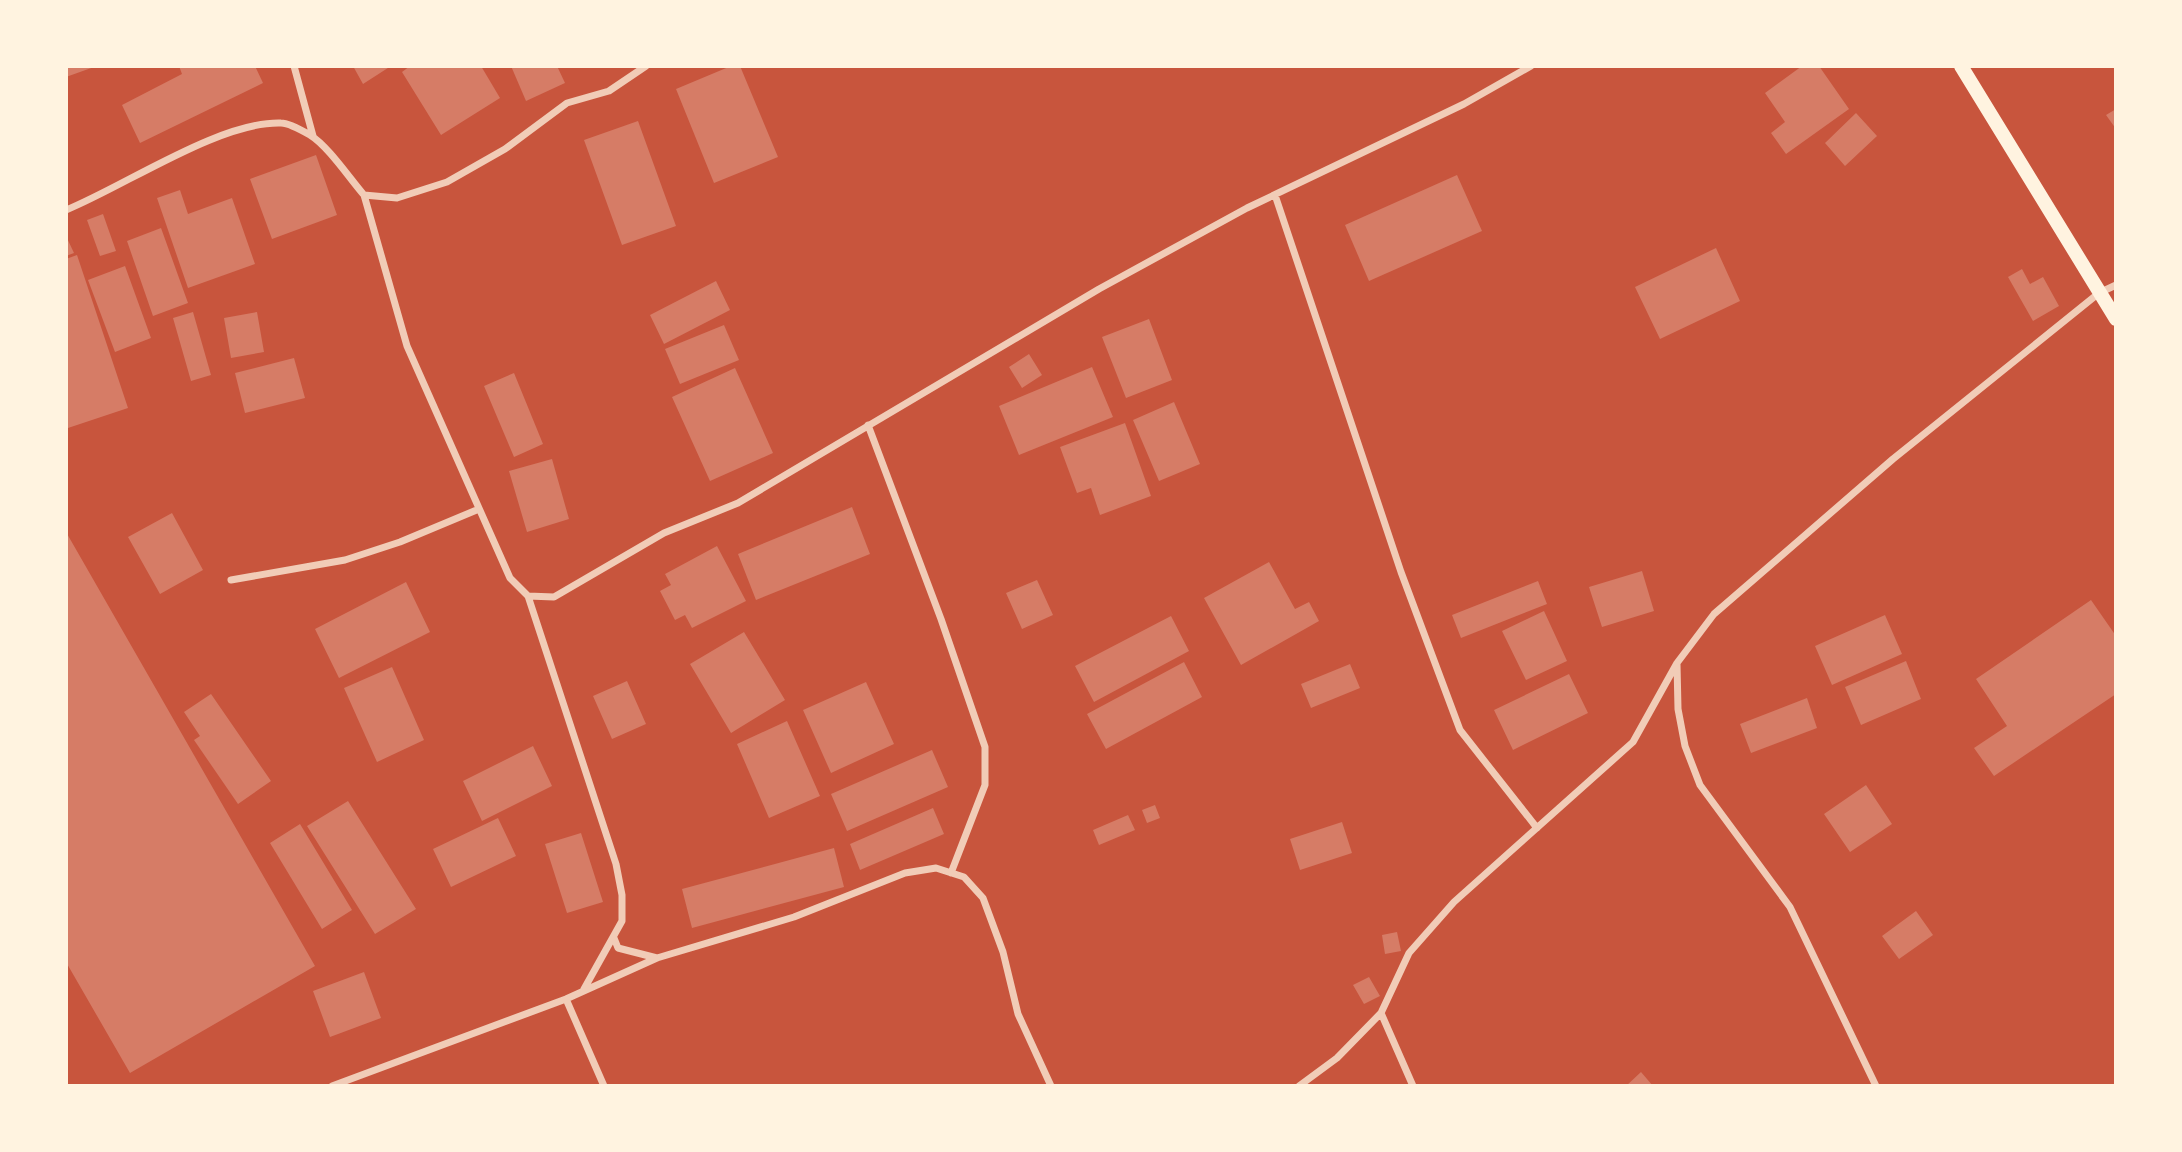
<svg xmlns="http://www.w3.org/2000/svg" width="2182" height="1152" viewBox="0 0 2182 1152" font-family="Manrope,sans-serif">
	<style>
		.building { fill: #d67c66 }
		.lines { fill: none; stroke-linecap: round; stroke-linejoin: round }
		.minor { stroke: #f1ccb7; stroke-width: 7 }
		.secondary { stroke: #fff3e0; stroke-width: 14 }
	</style>
	<rect width="100%" height="100%" fill="#c8553d"/>
	<path class="building" d="M 66,66 L 94,66 L 94,67 L 66,77 Z
		M 179,66 L 255,66 L 263,83 L 140,143 L 122,105 L 182,74 Z
		M 353,66 L 391,66 L 363,84 Z
		M 410,66 L 481,66 L 500,98 L 441,135 L 402,72 Z
		M 511,66 L 557,66 L 565,83 L 526,101 Z
		M 731,66 L 740,66 L 778,157 L 714,183 L 676,89 Z
		M 1802,66 L 1819,66 L 1849,109 L 1786,154 L 1771,133 L 1785,122 L 1765,93 Z
		M 2116,109 L 2116,129 L 2106,115 Z
		M 1856,113 L 1877,136 L 1845,166 L 1825,143 Z
		M 638,121 L 676,226 L 622,245 L 584,140 Z
		M 316,155 L 337,215 L 272,239 L 250,179 Z
		M 1457,175 L 1482,231 L 1369,281 L 1345,225 Z
		M 180,190 L 188,214 L 232,198 L 255,264 L 188,288 L 157,198 Z
		M 103,214 L 116,251 L 100,256 L 87,220 Z
		M 161,228 L 188,303 L 153,316 L 127,241 Z
		M 66,236 L 74,253 L 66,256 Z
		M 1716,248 L 1740,301 L 1660,339 L 1635,287 Z
		M 77,255 L 128,408 L 68,428 L 66,259 Z
		M 125,266 L 151,338 L 115,352 L 88,280 Z
		M 2022,269 L 2030,284 L 2043,277 L 2059,306 L 2033,321 L 2008,277 Z
		M 716,281 L 730,310 L 664,344 L 650,315 Z
		M 193,312 L 211,375 L 191,381 L 173,318 Z
		M 257,312 L 264,352 L 231,358 L 224,318 Z
		M 1149,319 L 1172,380 L 1126,398 L 1102,337 Z
		M 724,325 L 739,360 L 680,384 L 665,349 Z
		M 1029,354 L 1042,375 L 1022,388 L 1009,367 Z
		M 294,358 L 305,398 L 245,413 L 235,373 Z
		M 1092,367 L 1113,417 L 1019,455 L 999,406 Z
		M 735,368 L 773,453 L 710,481 L 672,397 Z
		M 514,373 L 543,444 L 514,457 L 484,386 Z
		M 1174,402 L 1200,464 L 1159,481 L 1133,420 Z
		M 1125,423 L 1151,496 L 1100,515 L 1091,488 L 1077,493 L 1060,447 Z
		M 552,459 L 569,519 L 527,532 L 509,471 Z
		M 852,507 L 870,554 L 756,600 L 738,554 Z
		M 172,513 L 203,570 L 160,594 L 128,537 Z
		M 66,532 L 315,966 L 130,1073 L 66,962 Z
		M 717,546 L 746,601 L 692,628 L 685,615 L 675,620 L 660,591 L 671,585 L 665,574 Z
		M 1269,562 L 1295,609 L 1309,602 L 1319,621 L 1241,665 L 1204,598 Z
		M 1642,571 L 1654,611 L 1602,627 L 1589,587 Z
		M 1037,580 L 1053,615 L 1022,629 L 1006,593 Z
		M 1538,581 L 1547,604 L 1461,638 L 1452,615 Z
		M 406,582 L 430,632 L 339,678 L 315,629 Z
		M 2091,600 L 2116,636 L 2116,694 L 1994,776 L 1974,748 L 2007,726 L 1976,679 Z
		M 1544,611 L 1567,661 L 1526,680 L 1502,631 Z
		M 1885,615 L 1902,654 L 1832,685 L 1815,646 Z
		M 1171,616 L 1189,651 L 1094,702 L 1075,666 Z
		M 744,632 L 785,700 L 731,733 L 690,664 Z
		M 1906,661 L 1921,699 L 1861,725 L 1845,687 Z
		M 1184,662 L 1202,697 L 1106,749 L 1087,714 Z
		M 1350,664 L 1360,688 L 1311,708 L 1301,684 Z
		M 392,667 L 424,740 L 377,762 L 344,688 Z
		M 1569,674 L 1588,713 L 1513,750 L 1494,710 Z
		M 627,681 L 646,724 L 612,739 L 593,696 Z
		M 866,682 L 894,744 L 831,773 L 803,710 Z
		M 211,694 L 271,781 L 238,804 L 194,740 L 200,736 L 184,712 Z
		M 1807,698 L 1817,728 L 1751,753 L 1740,724 Z
		M 787,721 L 820,796 L 769,818 L 737,744 Z
		M 533,746 L 552,786 L 482,821 L 463,781 Z
		M 932,750 L 948,787 L 847,831 L 831,794 Z
		M 1866,785 L 1892,824 L 1850,852 L 1824,814 Z
		M 348,801 L 416,909 L 375,934 L 307,826 Z
		M 1155,805 L 1160,818 L 1147,823 L 1142,810 Z
		M 933,808 L 944,834 L 860,870 L 850,844 Z
		M 1128,815 L 1135,830 L 1099,845 L 1093,830 Z
		M 498,818 L 516,856 L 451,887 L 433,849 Z
		M 1342,822 L 1352,853 L 1300,870 L 1290,839 Z
		M 300,824 L 352,910 L 322,929 L 270,843 Z
		M 581,833 L 603,902 L 567,913 L 545,844 Z
		M 834,848 L 844,887 L 692,928 L 682,889 Z
		M 1916,911 L 1933,935 L 1899,959 L 1882,936 Z
		M 1397,932 L 1401,951 L 1385,954 L 1382,935 Z
		M 364,972 L 381,1018 L 330,1037 L 313,991 Z
		M 1369,977 L 1380,996 L 1364,1004 L 1353,985 Z
		M 1641,1072 L 1653,1086 L 1626,1086 Z"/>
	<g class="lines">
		<path class="minor" d="M 294,66 L 313,136
			M 364,195 L 407,346 L 510,578 L 528,596 L 616,864 L 622,895 L 622,921 L 584,989
			M 1275,195 L 1401,572 L 1460,730 L 1537,828
			M 66,210 C 125,186 220,121 281,123 C 289,123 303,131 310,135 C 328,146 350,179 364,195 L 397,198 L 447,182 L 505,149 L 567,103 L 609,91 L 646,66
			M 868,425 L 941,619 L 985,747 L 985,785 L 951,873
			M 231,580 L 345,560 L 400,542 L 479,509
			M 528,596 L 554,597 L 664,533 L 738,503 L 1099,289 L 1247,208 L 1464,104 L 1531,66
			M 1677,664 L 1678,709 L 1685,746 L 1700,785 L 1790,907 L 1876,1086
			M 614,938 L 618,948 L 657,958
			M 566,999 L 604,1086
			M 1381,1013 L 1413,1086
			M 332,1086 L 566,999 L 657,958 L 794,917 L 905,873 L 936,868 L 964,877 L 983,898 L 1003,952 L 1018,1014 L 1051,1086
			M 1299,1086 L 1337,1058 L 1381,1013 L 1409,953 L 1454,902 L 1633,742 L 1677,663 L 1714,614 L 1893,459 L 2099,293 L 2116,285"/>
		<path class="secondary" d="M 1961,66 L 2116,319"/>
	</g>
	<rect width="2182" height="1152" fill="none" stroke="#fff3e0" stroke-width="136"/>
</svg>
